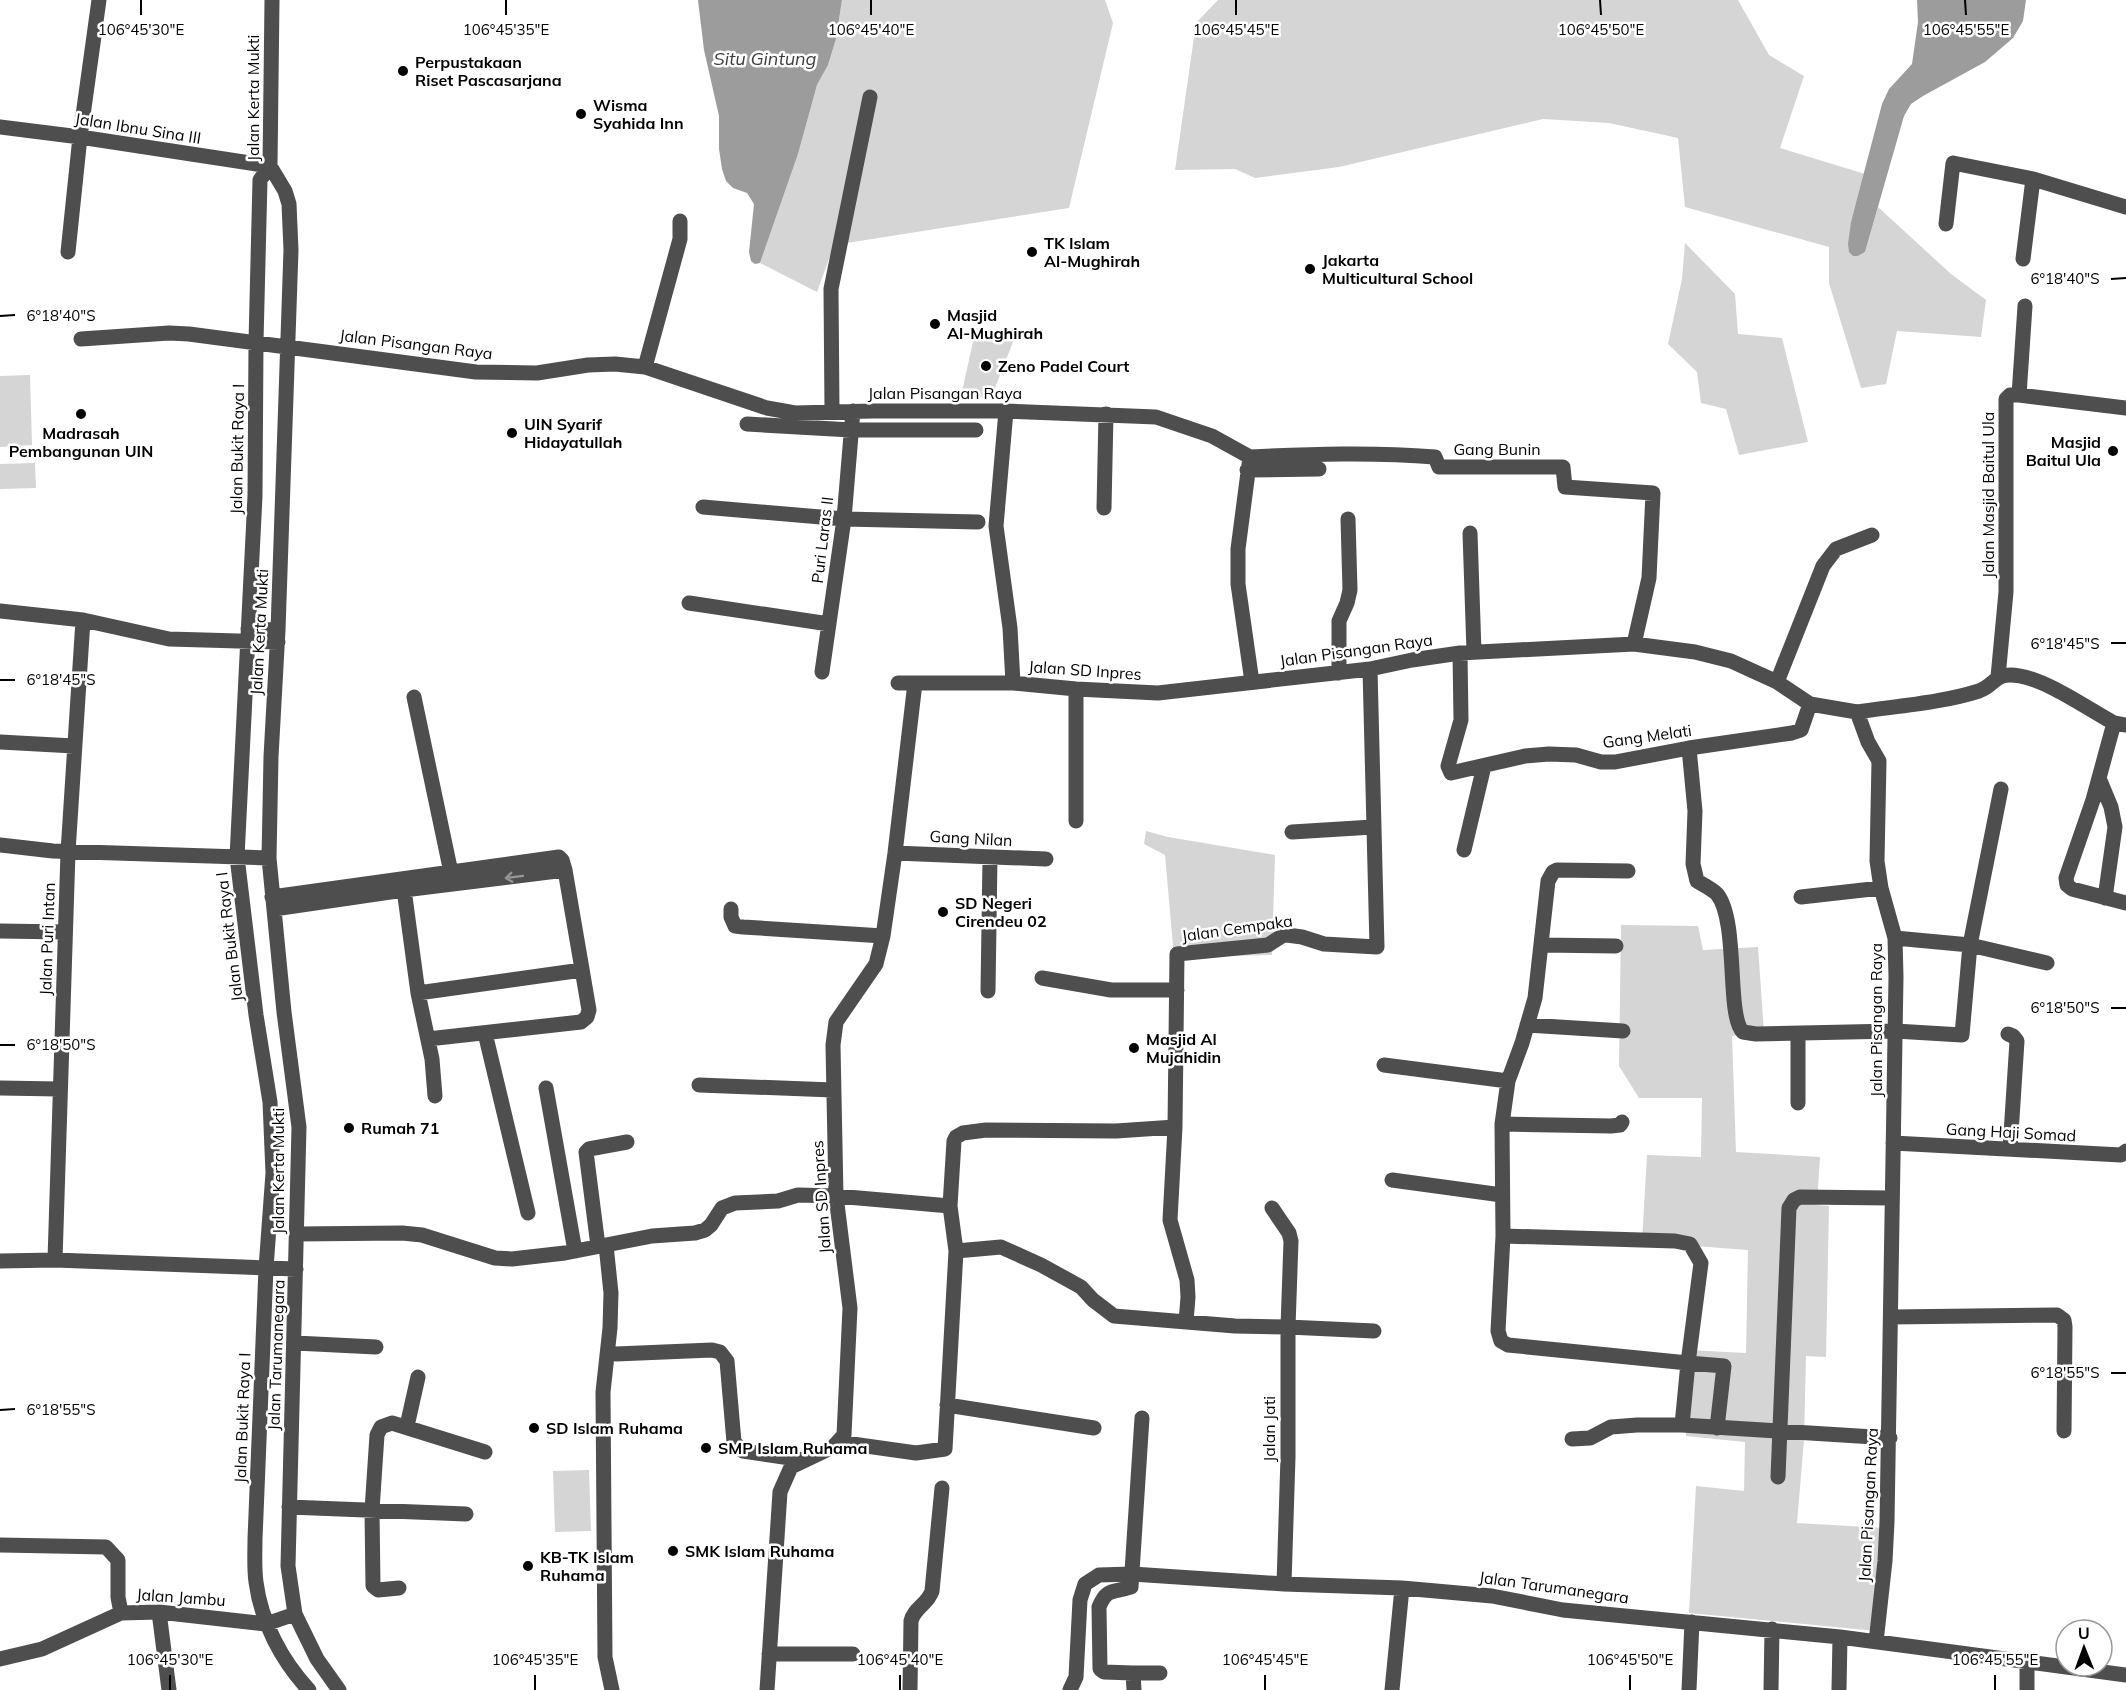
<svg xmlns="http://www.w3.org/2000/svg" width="2126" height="1690" viewBox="0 0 2126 1690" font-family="Mulish,sans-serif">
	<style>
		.green { fill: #d5d5d5 }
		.water { fill: #9c9c9c }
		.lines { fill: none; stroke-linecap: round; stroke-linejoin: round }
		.minor { stroke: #4e4e4e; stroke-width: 15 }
		.oneway { stroke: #959595 }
		.ticks { fill: none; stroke: #000; stroke-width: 2 }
		.poi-dot { fill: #000; stroke: #fff; stroke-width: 2 }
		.labels { text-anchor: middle; stroke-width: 5; stroke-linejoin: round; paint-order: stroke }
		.poi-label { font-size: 16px; font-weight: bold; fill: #000; stroke: #fff; text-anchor: start }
		.street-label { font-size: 16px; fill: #000; stroke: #fff }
		.water-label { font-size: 18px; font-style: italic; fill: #3d3d3d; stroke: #fff }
		.ticks-label { font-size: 15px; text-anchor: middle; fill: #000; stroke: #fff; stroke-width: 5; stroke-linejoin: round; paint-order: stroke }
	</style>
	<rect width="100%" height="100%" fill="#fff"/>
	<path class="green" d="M 842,0 L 1105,0 L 1113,23 L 1069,208 L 834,245 L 817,292 L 760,263 L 798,154 L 817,85 L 828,65 L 836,39 Z
		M 1218,0 L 1738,0 L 1769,55 L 1804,76 L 1780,148 L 1865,174 L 1851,222 L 1853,256 L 1858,256 L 1865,252 L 1878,207 L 1951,274 L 1986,300 L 1981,337 L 1897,331 L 1886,384 L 1861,388 L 1829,283 L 1829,247 L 1685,207 L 1678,138 L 1609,123 L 1543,119 L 1339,167 L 1255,178 L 1235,169 L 1175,170 L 1196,23 Z
		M 1685,243 L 1735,294 L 1738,334 L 1782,338 L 1808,442 L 1739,455 L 1726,409 L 1701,403 L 1697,372 L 1668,344 L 1682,279 Z
		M 976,328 L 1015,337 L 991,398 L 961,396 Z
		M 30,375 L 32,445 L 0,447 L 0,376 Z
		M 35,463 L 36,488 L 0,489 L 0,464 Z
		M 1146,831 L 1168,837 L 1275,855 L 1272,955 L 1174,957 L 1165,855 L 1144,844 Z
		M 1621,925 L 1698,926 L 1703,950 L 1758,947 L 1764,1032 L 1732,1036 L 1736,1152 L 1820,1157 L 1817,1205 L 1829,1206 L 1826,1357 L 1806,1356 L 1804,1440 L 1797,1523 L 1884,1528 L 1876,1631 L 1689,1613 L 1696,1486 L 1744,1491 L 1745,1442 L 1686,1436 L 1688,1350 L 1746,1353 L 1748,1250 L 1642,1242 L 1647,1155 L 1701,1157 L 1702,1098 L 1639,1098 L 1619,1066 Z
		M 589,1470 L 591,1531 L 555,1532 L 553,1471 Z"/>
	<path class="water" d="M 698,0 L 842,0 L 836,39 L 828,65 L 817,85 L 798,154 L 760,263 L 755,264 L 751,261 L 749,252 L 754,204 L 747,193 L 733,188 L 726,181 L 722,169 L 719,149 L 719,116 L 704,50 Z
		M 1917,0 L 2026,0 L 2023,21 L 2013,38 L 1985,62 L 1923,96 L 1911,104 L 1904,116 L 1865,252 L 1858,256 L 1853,256 L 1849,252 L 1848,244 L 1851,222 L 1882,104 L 1889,89 L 1912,64 L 1918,22 Z"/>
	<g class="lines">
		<path class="minor" d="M 272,0 L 270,166 L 285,191 L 289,204 L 291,250 L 278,630 L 271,757 L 269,858 L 284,1012 L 299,1127 L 288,1566 L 295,1614 L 317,1659 L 339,1690
			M 0,127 L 80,137 L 270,166 L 260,180 L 256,342 L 255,496 L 237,857 L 256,1015 L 270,1102 L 273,1173 L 266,1268 L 255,1539 C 255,1553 254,1568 256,1582 C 261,1622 282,1661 309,1690
			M 1946,224 L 1953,163 L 2033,179 L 2126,207
			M 68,252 L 80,137 L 99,0
			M 2023,259 L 2033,179
			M 81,339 L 169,333 L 189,334 L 476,372 L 537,373 L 588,365 L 615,364 L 645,367 L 767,408 L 795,413 L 872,411 L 1006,411 L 1156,417 L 1212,436 L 1250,457
			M 645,367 L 680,239 L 680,221
			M 2019,395 L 2025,306
			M 832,411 L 831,289 L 870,97
			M 1006,411 L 996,526 L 1010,628 L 1013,683
			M 747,424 L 851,430 L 976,430
			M 1250,457 C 1312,454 1373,452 1435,457 L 1439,467 L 1563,467 L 1565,487 L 1653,493 L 1649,578 L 1634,644
			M 1250,457 L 1238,549 L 1238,584 L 1252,682
			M 1247,470 L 1319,469
			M 703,507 L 844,519 L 978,522
			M 1104,508 L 1106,414
			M 1470,533 L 1474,652
			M 689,603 L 829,624
			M 0,611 L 83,620 L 169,639 L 278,642
			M 248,629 L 278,630
			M 1460,653 L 1461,720 L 1448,766 L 1451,773 L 1525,756 L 1549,754 L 1576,755 L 1601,762 L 1615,762 L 1689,748 L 1792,733 L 1801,730 L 1810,704
			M 822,672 L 844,519 L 853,411
			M 1339,673 L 1339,621 L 1347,603 L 1350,590 L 1348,519
			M 1998,677 L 2006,592 L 2006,399 L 2010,395 L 2019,395 L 2126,408
			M 1777,682 L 1823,566 L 1836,549 L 1872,535
			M 898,683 L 1013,683 L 1076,689 L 1158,693 L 1370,669 L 1412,660 L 1460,653 L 1634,644 L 1695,652 L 1731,661 L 1777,682 L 1810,704 L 1857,712 L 1868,742 L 1879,761 L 1877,861 L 1881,888 L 1895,938 L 1896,977 L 1887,1522 L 1885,1561 L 1876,1642
			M 1076,689 L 1076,821
			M 414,697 L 453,882
			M 1857,712 C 1897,706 1941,703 1979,691 C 1996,685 1994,671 2020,676 C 2049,681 2088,709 2114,723 L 2126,725
			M 2114,723 L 2093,800 L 2066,878 L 2067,885 L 2072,889 L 2126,903
			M 0,742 L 74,746
			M 1689,748 L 1695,811 L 1693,864 L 1697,881 C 1704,885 1712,889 1717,894 C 1739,921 1726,1016 1743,1032 L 1756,1034 L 1895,1031 L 1962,1035 L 1970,945 L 2047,963
			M 2099,778 L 2111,807 L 2115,827 L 2105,898
			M 1292,832 L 1373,827
			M 0,845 L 53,851 L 269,858
			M 1464,850 L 1484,766
			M 895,853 L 1046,859
			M 1628,871 L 1557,870 L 1553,872 L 1548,881 L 1535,998 L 1522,1043 L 1508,1081 L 1502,1124 L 1503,1236 L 1498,1331 L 1501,1341 L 1508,1345 L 1688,1363 L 1682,1425 L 1890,1438
			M 403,882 L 418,993 L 432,1059 L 435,1096
			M 272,897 L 559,857 L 562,860 L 565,870 L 404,890 L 274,909
			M 1801,897 L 1881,888
			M 731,909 L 731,917 L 735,926 L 743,927 L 883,936
			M 0,931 L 65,932
			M 1895,938 L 1970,945 L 2001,789
			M 1542,945 L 1616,946
			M 1042,978 L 1111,990 L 1177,990
			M 988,991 L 990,857
			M 418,993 L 582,970
			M 1527,1025 L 1623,1031
			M 485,1033 L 528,1213
			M 1798,1034 L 1798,1103
			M 2008,1034 L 2013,1036 L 2017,1041 L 2010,1149
			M 428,1039 L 581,1022 L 587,1017 L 589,1010 L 565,870
			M 1384,1065 L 1508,1081
			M 699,1085 L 833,1090
			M 0,1088 L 59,1089
			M 546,1088 L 575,1251
			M 1502,1124 L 1611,1126 L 1620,1125 L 1622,1122
			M 1175,1127 L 1170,1220 L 1187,1280 L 1188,1297 L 1186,1322
			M 1893,1143 L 2121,1155 L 2126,1151
			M 1392,1180 L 1502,1195
			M 1272,1208 L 1289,1233 L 1291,1241 L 1288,1327 L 1374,1331
			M 297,1234 L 402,1233 L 422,1235 L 495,1258 L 512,1259 L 565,1253 L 652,1236 L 695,1233 L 705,1230 L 711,1225 L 722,1208 L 735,1203 L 778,1201 L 798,1195 L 836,1196 L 950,1206
			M 1503,1236 L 1675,1241 L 1690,1244 L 1701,1263 L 1688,1363 L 1724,1366 L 1717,1428
			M 606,1245 L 611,1293 L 610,1328 L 603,1392 L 605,1657 L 612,1690
			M 598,1246 L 586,1152 L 589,1149 L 627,1142
			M 55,1260 L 68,852 L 83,620
			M 0,1261 L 55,1260 L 296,1269
			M 1891,1317 L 2057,1315 L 2064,1320 L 2065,1327 L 2064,1431
			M 295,1343 L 376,1347
			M 616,1354 L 712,1350 L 720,1352 L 727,1361 L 734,1442 L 743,1451 L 804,1460
			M 947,1405 L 1094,1428
			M 407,1426 L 418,1377
			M 1572,1439 L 1590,1438 L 1611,1427 L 1637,1425 L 1682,1425
			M 838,1442 L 916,1453 L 945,1449 L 956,1251
			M 1778,1477 L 1789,1208 L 1794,1200 L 1800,1197 L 1891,1198
			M 289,1507 L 466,1514
			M 0,1545 L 106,1547 L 118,1560 L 118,1597 L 121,1613
			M 1284,1584 L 1288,1457 L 1288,1327 L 1235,1326 L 1114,1316 L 1093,1300 L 1081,1287 L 1041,1265 L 1001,1247 L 956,1251 L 950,1206 L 954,1141 L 956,1137 L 963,1133 L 986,1130 L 1116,1131 L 1175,1127 L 1177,954 L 1268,945 L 1282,936 L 1287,935 L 1302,937 L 1324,944 L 1377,947 L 1370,669
			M 399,1588 L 378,1590 L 373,1586 L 372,1510 L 377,1435 L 381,1427 L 392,1423 L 485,1452
			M 159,1612 L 169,1690
			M 769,1654 L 853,1654
			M 0,1659 L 42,1649 L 121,1613 L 159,1612 L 266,1624 L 295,1614
			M 1133,1673 L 1160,1673
			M 767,1690 L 780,1492 L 791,1467 L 833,1447 L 844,1435 L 850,1308 L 836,1196 L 833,1045 L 836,1022 L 876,964 L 883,936 L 895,853 L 915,683
			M 910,1690 L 911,1621 C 914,1608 928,1604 932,1591 L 942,1488
			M 1070,1690 L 1076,1677 L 1080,1600 L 1085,1584 L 1099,1575 L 1132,1574 L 1284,1584 L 1402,1588 L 1492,1596 L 1563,1610 L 1840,1637 L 2126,1675
			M 1134,1690 L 1133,1673 L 1104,1672 L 1100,1669 L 1099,1607 C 1107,1587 1114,1593 1131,1587 L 1142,1418
			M 1392,1690 L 1402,1588
			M 1689,1690 L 1692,1622
			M 1771,1690 L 1772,1629
			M 1839,1690 L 1840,1637
			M 2027,1690 L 2027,1663"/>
	</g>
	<defs><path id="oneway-shaft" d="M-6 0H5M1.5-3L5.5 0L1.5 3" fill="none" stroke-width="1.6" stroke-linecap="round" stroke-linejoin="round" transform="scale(1.5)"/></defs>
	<use class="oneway" href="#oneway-shaft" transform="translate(514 877) rotate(173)"/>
	<path class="ticks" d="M 141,0 L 141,15M 506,0 L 506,15M 871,0 L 871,15M 1236,0 L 1236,15M 1600,0 L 1601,15M 1965,0 L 1966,15M 2111,279 L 2126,278M 0,316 L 15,315M 2111,643 L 2126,643M 0,680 L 15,680M 2111,1008 L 2126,1008M 0,1045 L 15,1045M 2111,1373 L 2126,1373M 0,1410 L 15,1409M 170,1675 L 170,1690M 535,1675 L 535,1690M 900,1675 L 900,1690M 1265,1675 L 1265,1690M 1630,1675 L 1630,1690M 1995,1675 L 1995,1690"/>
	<g class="poi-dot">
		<circle cx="403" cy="71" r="6"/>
		<circle cx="581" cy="114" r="6"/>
		<circle cx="1032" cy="252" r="6"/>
		<circle cx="1310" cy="269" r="6"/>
		<circle cx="935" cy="324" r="6"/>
		<circle cx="986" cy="366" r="6"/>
		<circle cx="81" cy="414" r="6"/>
		<circle cx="512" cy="433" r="6"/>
		<circle cx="2113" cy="451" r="6"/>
		<circle cx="943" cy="912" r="6"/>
		<circle cx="1134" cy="1048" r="6"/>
		<circle cx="349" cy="1128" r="6"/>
		<circle cx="534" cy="1428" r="6"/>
		<circle cx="706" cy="1448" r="6"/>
		<circle cx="673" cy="1551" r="6"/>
		<circle cx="528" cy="1566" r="6"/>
	</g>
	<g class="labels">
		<g class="poi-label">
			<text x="415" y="68">Perpustakaan<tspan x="415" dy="18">Riset Pascasarjana</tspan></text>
			<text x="593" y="111">Wisma<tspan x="593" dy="18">Syahida Inn</tspan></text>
			<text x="1044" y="249">TK Islam<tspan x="1044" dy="18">Al-Mughirah</tspan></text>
			<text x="1322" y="266">Jakarta<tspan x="1322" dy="18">Multicultural School</tspan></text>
			<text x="947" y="321">Masjid<tspan x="947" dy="18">Al-Mughirah</tspan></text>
			<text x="998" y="372">Zeno Padel Court</text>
			<text x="524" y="430">UIN Syarif<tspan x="524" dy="18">Hidayatullah</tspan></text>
			<text x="81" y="439" text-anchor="middle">Madrasah<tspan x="81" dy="18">Pembangunan UIN</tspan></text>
			<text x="2101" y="448" text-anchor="end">Masjid<tspan x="2101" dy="18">Baitul Ula</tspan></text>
			<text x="955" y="909">SD Negeri<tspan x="955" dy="18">Cirendeu 02</tspan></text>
			<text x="1146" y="1045">Masjid Al<tspan x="1146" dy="18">Mujahidin</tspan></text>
			<text x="361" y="1134">Rumah 71</text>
			<text x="546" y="1434">SD Islam Ruhama</text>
			<text x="718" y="1454">SMP Islam Ruhama</text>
			<text x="685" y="1557">SMK Islam Ruhama</text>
			<text x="540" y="1563">KB-TK Islam<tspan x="540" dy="18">Ruhama</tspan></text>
		</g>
		<g class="street-label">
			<text transform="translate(253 98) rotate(-90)" y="6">Jalan Kerta Mukti</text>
			<text transform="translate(138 128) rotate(9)" y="6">Jalan Ibnu Sina III</text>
			<text transform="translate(416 344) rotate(7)" y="6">Jalan Pisangan Raya</text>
			<text x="945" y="399">Jalan Pisangan Raya</text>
			<text transform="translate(237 449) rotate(-89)" y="6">Jalan Bukit Raya I</text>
			<text x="1497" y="455">Gang Bunin</text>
			<text transform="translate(1988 495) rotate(-90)" y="6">Jalan Masjid Baitul Ula</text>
			<text transform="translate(822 540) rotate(-83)" y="6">Puri Laras II</text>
			<text transform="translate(259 632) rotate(-87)" y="6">Jalan Kerta Mukti</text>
			<text transform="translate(1356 650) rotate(-8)" y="6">Jalan Pisangan Raya</text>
			<text transform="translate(1085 670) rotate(4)" y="6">Jalan SD Inpres</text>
			<text transform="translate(1647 736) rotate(-8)" y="6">Gang Melati</text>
			<text transform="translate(971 838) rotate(3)" y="6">Gang Nilan</text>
			<text transform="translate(1237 928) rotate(-8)" y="6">Jalan Cempaka</text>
			<text transform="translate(229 937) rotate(-97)" y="6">Jalan Bukit Raya I</text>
			<text transform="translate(47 939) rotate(-88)" y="6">Jalan Puri Intan</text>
			<text transform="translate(1876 1020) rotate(-90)" y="6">Jalan Pisangan Raya</text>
			<text transform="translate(2011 1132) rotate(3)" y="6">Gang Haji Somad</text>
			<text transform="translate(278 1171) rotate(-90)" y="6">Jalan Kerta Mukti</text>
			<text transform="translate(821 1197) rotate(-94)" y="6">Jalan SD Inpres</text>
			<text transform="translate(276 1355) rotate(-88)" y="6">Jalan Tarumanegara</text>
			<text transform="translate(242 1418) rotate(-88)" y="6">Jalan Bukit Raya I</text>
			<text transform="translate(1269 1429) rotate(-90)" y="6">Jalan Jati</text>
			<text transform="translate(1868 1505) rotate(-87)" y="6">Jalan Pisangan Raya</text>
			<text transform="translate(1554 1587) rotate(8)" y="6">Jalan Tarumanegara</text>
			<text transform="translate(181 1597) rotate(4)" y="6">Jalan Jambu</text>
		</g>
		<g class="water-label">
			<text x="765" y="65">Situ Gintung</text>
		</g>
	</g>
	<g class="ticks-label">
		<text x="141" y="35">106°45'30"E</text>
		<text x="506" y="35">106°45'35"E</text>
		<text x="871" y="35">106°45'40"E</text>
		<text x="1236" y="35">106°45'45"E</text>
		<text x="1601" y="35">106°45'50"E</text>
		<text x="1966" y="35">106°45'55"E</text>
		<text x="2065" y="284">6°18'40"S</text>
		<text x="61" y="321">6°18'40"S</text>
		<text x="2065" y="649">6°18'45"S</text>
		<text x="61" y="685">6°18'45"S</text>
		<text x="2065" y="1013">6°18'50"S</text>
		<text x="61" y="1050">6°18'50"S</text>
		<text x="2065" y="1378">6°18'55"S</text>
		<text x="61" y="1415">6°18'55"S</text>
		<text x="170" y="1665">106°45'30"E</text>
		<text x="535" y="1665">106°45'35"E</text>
		<text x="900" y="1665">106°45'40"E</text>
		<text x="1265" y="1665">106°45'45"E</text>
		<text x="1630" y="1665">106°45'50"E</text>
		<text x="1995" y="1665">106°45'55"E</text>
	</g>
	<g transform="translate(2084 1648) rotate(359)"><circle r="28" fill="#ffffff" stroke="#999999" stroke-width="1.5"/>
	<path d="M0-4.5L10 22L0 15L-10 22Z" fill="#000000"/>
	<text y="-9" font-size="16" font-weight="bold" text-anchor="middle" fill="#000000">U</text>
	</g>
</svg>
